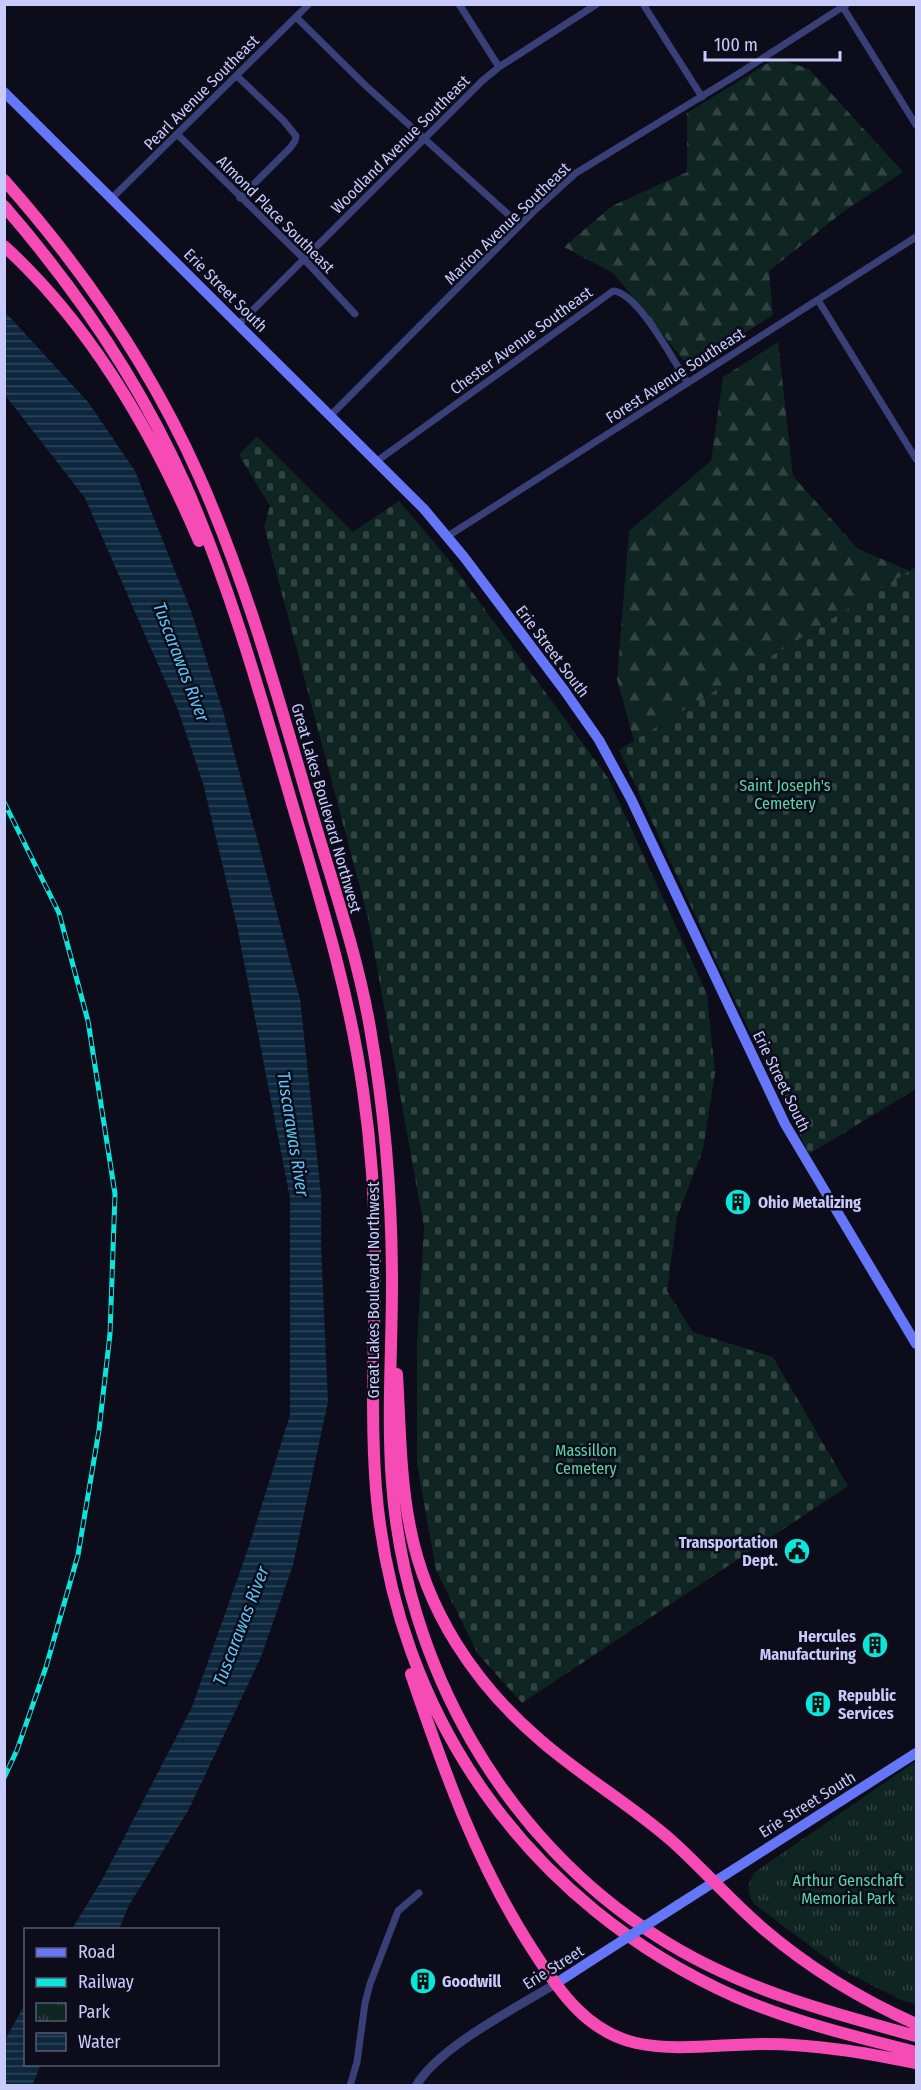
<svg xmlns="http://www.w3.org/2000/svg" width="921" height="2090" viewBox="0 0 921 2090" font-family="'Fira Sans Condensed',sans-serif">
	<style>
		.forest { fill: url(#forest-firs) }
		.cemetery { fill: url(#cemetery-stones) }
		.park { fill: url(#park-tufts) }
		.water { fill: url(#water-rules) }
		.lines { fill: none; stroke-linecap: round; stroke-linejoin: round }
		.minor { stroke: #394078; stroke-width: 7 }
		.tertiary { stroke: #394078; stroke-width: 9 }
		.secondary { stroke: #6576f8; stroke-width: 10 }
		.motorway { stroke: #f64ab5; stroke-width: 12 }
		.rail-casing { stroke: #0be6dd; stroke-width: 5 }
		.rail { stroke: #0c0c1b; stroke-width: 3; stroke-dasharray: 9; stroke-linecap: butt }
		.secondary-bridge { stroke: #6576f8; stroke-width: 10 }
		.labels { text-anchor: middle; stroke-width: 5; stroke-linejoin: round; paint-order: stroke }
		.street-label { font-size: 16px; fill: #c9cafc; stroke: #0c0c1b }
		.park-label { font-size: 16px; fill: #5ad7a6; stroke: #0c0c1b }
		.poi-label { font-size: 16px; font-weight: bold; fill: #c9cafc; stroke: #0c0c1b; text-anchor: start }
		.water-label { font-size: 18px; font-style: italic; fill: #5cc6f7; stroke: #0c0c1b }
	</style>
	<defs>
		<pattern id="forest-firs" width="22" height="20" patternUnits="userSpaceOnUse" patternTransform="scale(1.5)"><rect width="22" height="20" fill="#0f2521"/><path d="M5 1l3.5 6h-7zM16 11l3.5 6h-7z" fill="#314342"/></pattern>
		<pattern id="cemetery-stones" width="16" height="16" patternUnits="userSpaceOnUse" patternTransform="scale(1.5)"><rect width="16" height="16" fill="#0f2521"/><path d="M2 7V4a2 2 0 0 1 4 0v3zM10 15v-3a2 2 0 0 1 4 0v3z" fill="#314342"/></pattern>
		<pattern id="park-tufts" width="24" height="20" patternUnits="userSpaceOnUse" patternTransform="scale(1.5)"><rect width="24" height="20" fill="#0f2521"/><path d="M3 7l-1-3M5 7V3M7 7l1-3M15 17l-1-3M17 17v-4M19 17l1-3" fill="none" stroke="#314342"/></pattern>
		<pattern id="water-rules" width="6" height="5" patternUnits="userSpaceOnUse" patternTransform="scale(1.5)"><rect width="6" height="5" fill="#0d283e"/><path d="M0 2.5h6" fill="none" stroke="#2f465b"/></pattern>
	</defs>
	<rect width="100%" height="100%" fill="#0c0c1b"/>
	<path class="forest" d="M 776,58 L 809,69 L 903,172 L 843,212 L 769,271 L 773,315 L 690,368 L 613,273 L 564,247 L 612,206 L 687,172 L 687,113 Z
		M 778,342 L 793,476 L 858,549 L 910,571 L 634,741 L 617,679 L 629,531 L 711,461 L 723,377 Z"/>
	<path class="cemetery" d="M 257,436 L 353,532 L 399,501 L 448,559 L 608,778 L 707,994 L 715,1073 L 703,1150 L 677,1217 L 667,1291 L 693,1332 L 773,1357 L 848,1486 L 522,1703 L 478,1654 L 436,1570 L 417,1464 L 417,1343 L 424,1227 L 368,918 L 264,526 L 270,506 L 239,455 Z
		M 916,567 L 916,1089 L 809,1154 L 724,978 L 619,750 Z"/>
	<path class="park" d="M 916,1761 L 916,2004 L 903,2001 L 842,1970 L 754,1904 C 746,1891 747,1884 755,1872 Z"/>
	<path class="water" d="M 5,312 L 88,402 L 135,471 L 191,611 L 224,715 L 300,999 L 321,1194 L 321,1245 L 328,1402 L 293,1565 L 261,1657 L 188,1811 L 129,1905 L 119,1929 L 72,1929 L 102,1880 L 192,1707 L 249,1546 L 290,1415 L 290,1198 L 237,926 L 203,783 L 178,710 L 85,498 L 5,395 Z
		M 25,2004 L 26,2064 L 41,2065 L 32,2085 L 5,2085 L 5,2040 Z"/>
	<g class="lines">
		<path class="minor" d="M 459,4 L 499,67
			M 643,4 L 702,97
			M 841,4 L 916,125
			M 296,17 L 366,86 L 520,225
			M 237,76 L 283,120 L 296,136 L 295,141 L 290,148 L 240,198
			M 177,134 L 304,259 L 355,314
			M 112,198 L 309,4
			M 818,300 L 916,459
			M 239,324 L 482,81 L 499,67 L 597,4
			M 331,415 L 534,211 L 576,173 L 735,76 L 847,4
			M 377,461 L 613,291 C 638,292 674,362 688,383
			M 448,536 L 916,237
			M 350,2086 L 357,2062 L 365,2003 L 370,1984 L 398,1911 L 419,1893"/>
		<path class="tertiary" d="M 416,2086 C 438,2047 516,2008 555,1984"/>
		<path class="secondary" d="M 4,92 L 424,509 L 464,557 L 564,690 L 599,740 L 631,799 L 785,1124 L 916,1344
			M 678,1905 L 916,1753
			M 555,1984 L 592,1960"/>
		<path class="motorway" d="M 4,180 C 83,269 151,368 199,476 C 246,582 277,693 309,803 C 330,877 357,952 370,1028 C 385,1113 392,1198 392,1283 C 392,1350 387,1416 392,1483 C 405,1664 503,1839 658,1937 C 737,1988 827,2012 916,2036
			M 4,206 C 77,290 140,383 185,484 C 230,586 260,693 291,800 C 319,895 349,991 363,1090 C 371,1145 375,1201 375,1256 C 375,1334 370,1412 376,1489 C 395,1716 528,1904 736,1997 C 794,2022 856,2037 916,2052
			M 4,246 C 92,326 153,433 199,541
			M 397,1374 C 400,1425 400,1477 410,1527 C 426,1611 475,1684 539,1739 C 581,1776 630,1804 672,1841 C 702,1868 729,1899 760,1926 C 806,1966 860,1999 916,2024
			M 411,1674 C 444,1771 477,1865 534,1952 C 559,1991 587,2032 636,2043 C 677,2052 722,2044 763,2044 C 815,2044 866,2053 916,2063"/>
		<defs>
			<path id="rail" d="M 4,802 L 59,913 L 88,1021 L 115,1194 L 110,1334 L 99,1430 L 78,1555 L 46,1667 L 17,1750 L 4,1778"/>
		</defs>
		<use href="#rail" class="rail-casing"/>
		<use href="#rail" class="rail"/>
		<path class="secondary-bridge" d="M 592,1960 L 678,1905"/>
	</g>
	<defs>
		<symbol id="building-disc" viewBox="-11 -11 22 22"><circle r="9.5" fill="#0be6dd" stroke="#0c0c1b"/><path d="M-4-6H4V6H1V3H-1V6H-4ZM-2.5-4.3h1.7v1.8h-1.7ZM.8-4.3h1.7v1.8H.8ZM-2.5-1h1.7V.8h-1.7ZM.8-1h1.7V.8H.8Z" fill="#111"/></symbol>
		<symbol id="civic-disc" viewBox="-11 -11 22 22"><circle r="9.5" fill="#0be6dd" stroke="#0c0c1b"/><path d="M-.6-6.5H3V-4.5H.6V-3L4-1V1h2V6H-6V1h2V-1L-.6-3ZM-1.2 2.5V6h2.4V2.5Z" fill="#111"/></symbol>
	</defs>
	<g fill-rule="evenodd">
		<use href="#building-disc" x="723" y="1187" width="30" height="30"/>
		<use href="#civic-disc" x="782" y="1536" width="30" height="30"/>
		<use href="#building-disc" x="860" y="1630" width="30" height="30"/>
		<use href="#building-disc" x="803" y="1689" width="30" height="30"/>
		<use href="#building-disc" x="408" y="1966" width="30" height="30"/>
	</g>
	<g class="labels">
		<g class="street-label">
			<text transform="translate(201 92) rotate(-45)" y="6">Pearl Avenue Southeast</text>
			<text transform="translate(400 144) rotate(-45)" y="6">Woodland Avenue Southeast</text>
			<text transform="translate(276 214) rotate(45)" y="6">Almond Place Southeast</text>
			<text transform="translate(507 223) rotate(-44)" y="6">Marion Avenue Southeast</text>
			<text transform="translate(226 290) rotate(45)" y="6">Erie Street South</text>
			<text transform="translate(521 340) rotate(-36)" y="6">Chester Avenue Southeast</text>
			<text transform="translate(675 375) rotate(-33)" y="6">Forest Avenue Southeast</text>
			<text transform="translate(553 651) rotate(53)" y="6">Erie Street South</text>
			<text transform="translate(327 808) rotate(74)" y="6">Great Lakes Boulevard Northwest</text>
			<text transform="translate(782 1081) rotate(64)" y="6">Erie Street South</text>
			<text transform="translate(373 1290) rotate(-90)" y="6">Great Lakes Boulevard Northwest</text>
			<text transform="translate(807 1804) rotate(-32)" y="6">Erie Street South</text>
			<text transform="translate(553 1967) rotate(-32)" y="6">Erie Street</text>
		</g>
		<g class="park-label">
			<text x="785" y="791">Saint Joseph's<tspan x="785" dy="18">Cemetery</tspan></text>
			<text x="586" y="1456">Massillon<tspan x="586" dy="18">Cemetery</tspan></text>
			<text x="848" y="1886">Arthur Genschaft<tspan x="848" dy="18">Memorial Park</tspan></text>
		</g>
		<g class="poi-label">
			<text x="758" y="1208">Ohio Metalizing</text>
			<text x="778" y="1548" text-anchor="end">Transportation<tspan x="778" dy="18">Dept.</tspan></text>
			<text x="856" y="1642" text-anchor="end">Hercules<tspan x="856" dy="18">Manufacturing</tspan></text>
			<text x="838" y="1701">Republic<tspan x="838" dy="18">Services</tspan></text>
			<text x="442" y="1987">Goodwill</text>
		</g>
		<g class="water-label">
			<text transform="translate(181 662) rotate(69)" y="6">Tuscarawas River</text>
			<text transform="translate(293 1134) rotate(81)" y="6">Tuscarawas River</text>
			<text transform="translate(241 1626) rotate(-69)" y="6">Tuscarawas River</text>
		</g>
	</g>
	<rect width="921" height="2090" fill="none" stroke="#c9cafc" stroke-width="12"/>
	<rect x="24" y="1928" width="195" height="138" fill="#0c0c1b" stroke="#585875" stroke-width="1.5"/>
	<rect x="36" y="1948" width="30" height="9" fill="#6576f8" stroke="#585875" stroke-width="1.5"/>
	<text x="78" y="1958" font-size="18" fill="#c9cafc">Road</text>
	<rect x="36" y="1978" width="30" height="9" fill="#0be6dd" stroke="#585875" stroke-width="1.5"/>
	<text x="78" y="1988" font-size="18" fill="#c9cafc">Railway</text>
	<rect x="36" y="2003" width="30" height="18" fill="url(#park-tufts)" stroke="#585875" stroke-width="1.5"/>
	<text x="78" y="2018" font-size="18" fill="#c9cafc">Park</text>
	<rect x="36" y="2033" width="30" height="18" fill="url(#water-rules)" stroke="#585875" stroke-width="1.5"/>
	<text x="78" y="2048" font-size="18" fill="#c9cafc">Water</text>
	<path d="M705 51v9h135v-9" fill="none" stroke="#c9cafc" stroke-width="3"/>
	<text x="714" y="51" font-size="18" fill="#c9cafc" stroke="#0c0c1b" stroke-width="4.5" paint-order="stroke">100 m</text>
</svg>
